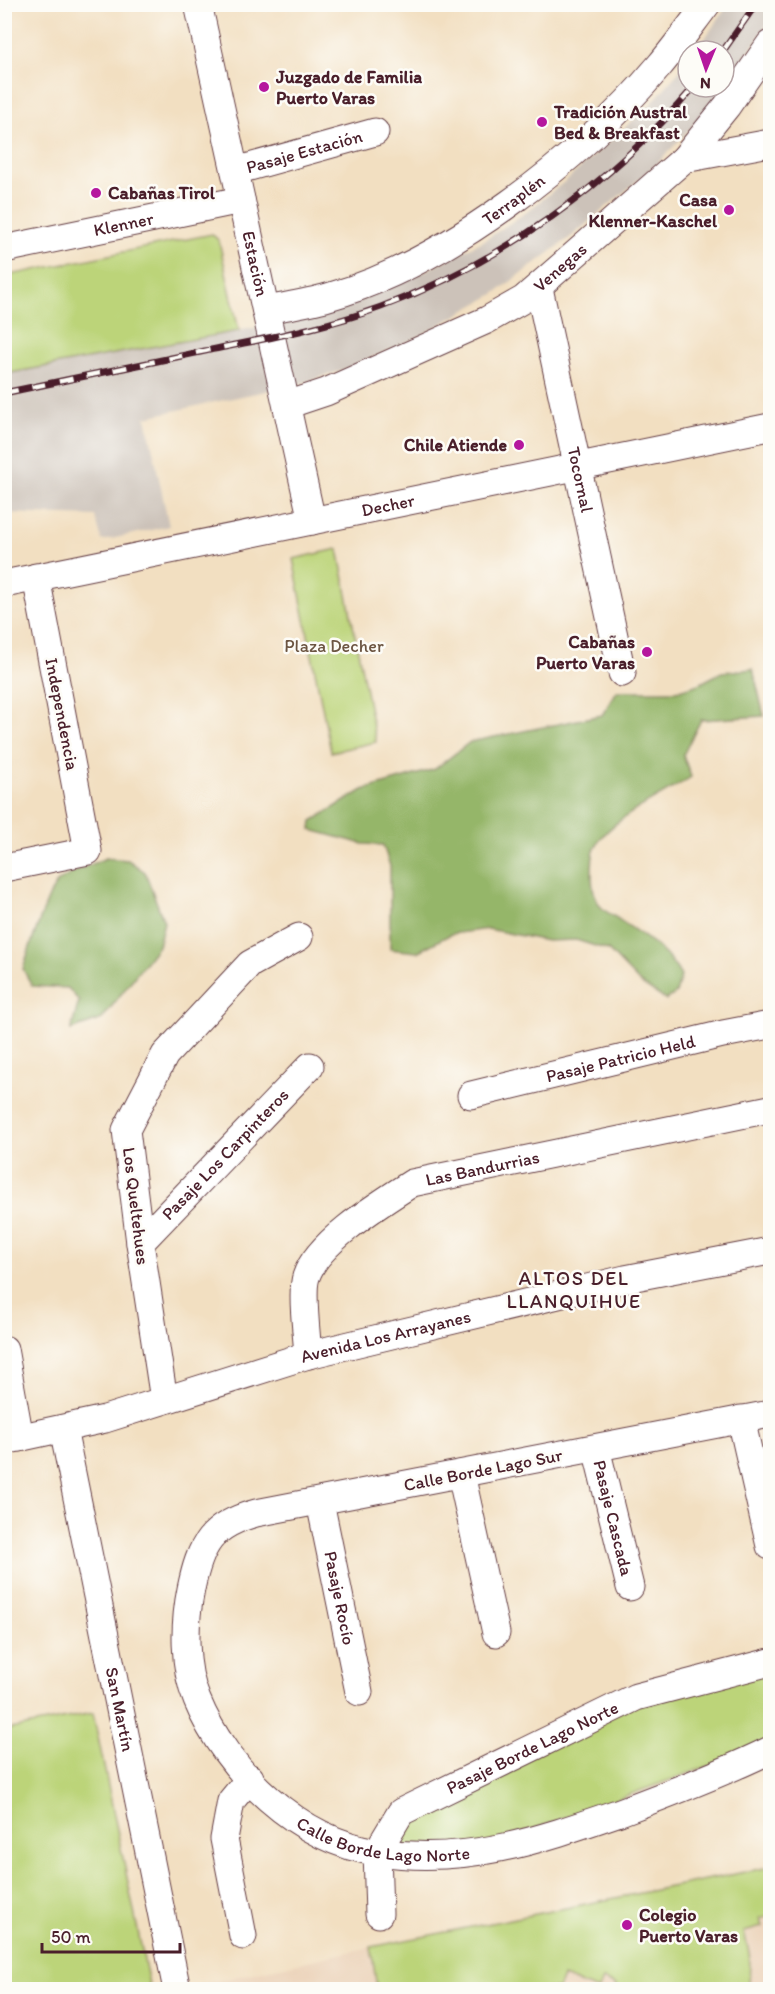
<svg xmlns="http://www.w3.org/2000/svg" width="775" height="1994" viewBox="0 0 775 1994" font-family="Itim,sans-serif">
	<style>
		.built { fill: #ebd2b8 }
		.industrial { fill: #ccc2b9 }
		.green { fill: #bcd479; stroke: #837a52; stroke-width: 1.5 }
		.forest { fill: #95b669; stroke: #706a4a; stroke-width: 1.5 }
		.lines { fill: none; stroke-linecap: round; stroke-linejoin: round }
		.minor-casing { stroke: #633c42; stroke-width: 29 }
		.minor { stroke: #fff; stroke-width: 27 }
		.rail-casing { stroke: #4a1f2b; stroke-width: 7 }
		.rail { stroke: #fdfcf7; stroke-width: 4.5; stroke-dasharray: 14; stroke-linecap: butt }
		.poi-dot { fill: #b5179e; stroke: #fdfcf7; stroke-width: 2 }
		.labels { text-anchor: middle; stroke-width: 5; stroke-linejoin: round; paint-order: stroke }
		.poi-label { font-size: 18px; font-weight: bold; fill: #4a1f2b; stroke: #fdfcf7; text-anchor: start }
		.street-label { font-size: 18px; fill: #4a1f2b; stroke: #fdfcf7 }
		.park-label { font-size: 18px; fill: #6c5542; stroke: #fdfcf7 }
		.neighbourhood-label { font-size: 20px; letter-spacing: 1.5px; fill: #4a1f2b; stroke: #fdfcf7 }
	</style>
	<rect width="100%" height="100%" fill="#fdfcf7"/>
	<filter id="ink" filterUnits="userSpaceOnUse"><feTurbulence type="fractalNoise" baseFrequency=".0167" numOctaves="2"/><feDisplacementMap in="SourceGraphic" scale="12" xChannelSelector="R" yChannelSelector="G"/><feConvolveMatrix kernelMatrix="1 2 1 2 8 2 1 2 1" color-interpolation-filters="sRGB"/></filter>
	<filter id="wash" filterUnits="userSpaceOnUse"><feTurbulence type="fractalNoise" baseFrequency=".008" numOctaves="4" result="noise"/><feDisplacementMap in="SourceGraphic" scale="24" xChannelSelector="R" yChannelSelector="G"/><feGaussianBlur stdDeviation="1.35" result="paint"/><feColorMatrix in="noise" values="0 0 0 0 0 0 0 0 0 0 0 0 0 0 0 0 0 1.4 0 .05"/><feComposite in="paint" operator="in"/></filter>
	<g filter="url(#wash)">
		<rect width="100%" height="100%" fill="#f2dfc1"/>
		<path class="built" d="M 770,1867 L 770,1989 L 194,1990 L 194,1986 L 371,1947 Z"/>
		<path class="industrial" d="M 728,5 L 770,5 L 770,21 L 724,87 L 724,51 L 696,51 Z
			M 688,61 L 688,87 L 724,87 L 706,112 L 656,165 L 572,236 L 494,294 L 416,338 L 343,370 L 302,383 L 146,417 L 169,526 L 102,541 L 95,516 L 5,513 L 4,374 L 296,320 L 346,305 L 427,270 L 485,240 L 528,211 L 568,179 L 651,104 Z"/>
		<path class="green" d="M 212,234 L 219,241 L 239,331 L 5,374 L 5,276 Z
			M 338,549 L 376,742 L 331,752 L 293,559 Z
			M 770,1668 L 770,1744 L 487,1846 L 385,1846 L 405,1817 L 638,1702 Z
			M 93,1713 L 150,1989 L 5,1989 L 5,1730 Z
			M 770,1867 L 770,1916 L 760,1919 L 762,1927 L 744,1932 L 750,1957 L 749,1989 L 615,1989 L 616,1985 L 603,1980 L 599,1989 L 595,1989 L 563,1977 L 558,1989 L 377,1989 L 371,1947 Z"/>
		<path class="forest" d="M 753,669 L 764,716 L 701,720 L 683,755 L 691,777 C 667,794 603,821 594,851 C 592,858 592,866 592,874 C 592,885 594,899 602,908 C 607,913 616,917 621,921 C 646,938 666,949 681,976 L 676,993 L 666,1000 L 641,984 L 608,950 L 576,940 L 547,941 L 488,929 L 451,934 L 417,952 L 390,949 L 390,866 L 383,845 L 363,844 L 311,830 L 312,821 L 363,790 L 435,769 L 470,742 L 602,715 L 617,691 L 676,691 L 699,684 L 722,672 Z
			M 106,858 L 128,860 L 145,872 L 164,922 L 158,946 L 102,1019 L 71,1030 L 79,1001 L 68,988 L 32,986 L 23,969 C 27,955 49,890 57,883 C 69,872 91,865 106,858 Z"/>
	</g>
	<g filter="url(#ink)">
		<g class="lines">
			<defs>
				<g id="minor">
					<path id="s1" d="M 198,4 L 312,521"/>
					<path d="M 684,159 L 770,143"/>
					<path id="s2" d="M 235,171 L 375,132"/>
					<path id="s3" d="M 4,249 L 241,200"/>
					<path id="s4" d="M 539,288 L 622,673"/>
					<path id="s5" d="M 266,310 C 286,306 308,303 328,297 C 446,264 581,159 660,65 C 676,46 691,25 707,4"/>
					<path id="s6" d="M 287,405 L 326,392 L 487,320 L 524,299 L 684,159 L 727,106 L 770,44"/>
					<path id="s7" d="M 4,584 L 770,427"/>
					<path d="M 4,868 L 88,851 L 36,577"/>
					<path id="s8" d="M 471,1095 L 723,1034 L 770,1025"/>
					<path id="s9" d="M 140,1243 L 310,1066"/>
					<path d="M 4,1349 L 20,1438"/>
					<path id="s10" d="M 308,1355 C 307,1338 301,1292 306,1277 C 317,1242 381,1203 412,1183 L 770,1109"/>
					<path d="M 164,1400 L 140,1243 L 126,1130 L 165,1055 L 250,964 L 299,937"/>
					<path id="s11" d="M 770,1414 L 256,1513 C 211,1525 200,1545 191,1589 C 184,1623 183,1667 197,1700 C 226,1771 299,1841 377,1852 C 467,1865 536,1841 620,1812 C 671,1793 721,1774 770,1750"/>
					<path d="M 741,1419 L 770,1546"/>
					<path id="s12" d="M 63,1429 L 177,1990"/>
					<path id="s13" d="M 4,1441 L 105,1419 L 308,1355 L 625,1279 L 770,1251"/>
					<path id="s14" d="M 596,1448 L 630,1587"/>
					<path d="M 461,1474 L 496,1633"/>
					<path id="s15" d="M 320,1502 L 359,1692"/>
					<path id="s16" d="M 379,1914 L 377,1852 L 401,1812 L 636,1697 L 770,1662"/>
					<path d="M 243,1936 L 224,1839 L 231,1801 L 250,1778"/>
				</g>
			</defs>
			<use href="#minor" class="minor-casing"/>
			<use href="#minor" class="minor"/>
			<defs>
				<path id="rail" d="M 723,51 L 756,4
					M 4,393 C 71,379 138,365 205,351 C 264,339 324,328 381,307 C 502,262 610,185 694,87"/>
			</defs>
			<use href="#rail" class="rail-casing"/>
			<use href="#rail" class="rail"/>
		</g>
	</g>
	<g class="poi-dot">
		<circle cx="264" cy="87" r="6"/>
		<circle cx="542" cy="122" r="6"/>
		<circle cx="96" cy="193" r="6"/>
		<circle cx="729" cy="210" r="6"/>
		<circle cx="519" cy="445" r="6"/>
		<circle cx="647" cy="652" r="6"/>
		<circle cx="627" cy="1925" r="6"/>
	</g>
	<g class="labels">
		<g class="poi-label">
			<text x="276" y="83">Juzgado de Familia<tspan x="276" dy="21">Puerto Varas</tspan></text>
			<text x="554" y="118">Tradición Austral<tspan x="554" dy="21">Bed &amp; Breakfast</tspan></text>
			<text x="108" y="199">Cabañas Tirol</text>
			<text x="717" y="206" text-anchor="end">Casa<tspan x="717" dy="21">Klenner-Kaschel</tspan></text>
			<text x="507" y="451" text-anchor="end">Chile Atiende</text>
			<text x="635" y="648" text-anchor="end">Cabañas<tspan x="635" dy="21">Puerto Varas</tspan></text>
			<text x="639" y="1921">Colegio<tspan x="639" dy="21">Puerto Varas</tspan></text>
		</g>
		<g class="street-label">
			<text dy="6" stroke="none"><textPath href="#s2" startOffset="72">Pasaje Estación</textPath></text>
			<text dy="6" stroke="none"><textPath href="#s5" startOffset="274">Terraplén</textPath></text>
			<text dy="6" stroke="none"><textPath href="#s3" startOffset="122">Klenner</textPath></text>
			<text dy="6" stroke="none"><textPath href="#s1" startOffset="266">Estación</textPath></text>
			<text dy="6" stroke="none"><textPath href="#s6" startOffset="308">Venegas</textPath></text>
			<text dy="6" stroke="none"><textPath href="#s4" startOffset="196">Tocornal</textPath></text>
			<text dy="6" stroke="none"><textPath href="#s7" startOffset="392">Decher</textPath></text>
			<text transform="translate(62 714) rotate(79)" y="6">Independencia</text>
			<text dy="6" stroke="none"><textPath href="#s8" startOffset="154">Pasaje Patricio Held</textPath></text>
			<text dy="6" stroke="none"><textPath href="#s9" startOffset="123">Pasaje Los Carpinteros</textPath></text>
			<text dy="6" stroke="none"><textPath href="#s10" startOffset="294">Las Bandurrias</textPath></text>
			<text transform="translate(136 1206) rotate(83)" y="6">Los Queltehues</text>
			<text dy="6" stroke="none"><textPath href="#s13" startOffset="396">Avenida Los Arrayanes</textPath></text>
			<text transform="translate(483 1470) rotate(-11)" y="6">Calle Borde Lago Sur</text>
			<text dy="6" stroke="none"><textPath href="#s14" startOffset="72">Pasaje Cascada</textPath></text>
			<text dy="6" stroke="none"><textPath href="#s15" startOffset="98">Pasaje Rocío</textPath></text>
			<text dy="6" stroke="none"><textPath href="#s12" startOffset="286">San Martín</textPath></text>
			<text dy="6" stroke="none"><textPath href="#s16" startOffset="255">Pasaje Borde Lago Norte</textPath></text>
			<text dy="6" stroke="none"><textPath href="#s11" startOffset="993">Calle Borde Lago Norte</textPath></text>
		</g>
		<g class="park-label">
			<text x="334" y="652">Plaza Decher</text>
		</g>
		<g class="neighbourhood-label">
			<text x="574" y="1285">ALTOS DEL<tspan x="574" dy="23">LLANQUIHUE</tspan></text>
		</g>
	</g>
	<rect width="775" height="1994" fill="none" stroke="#fdfcf7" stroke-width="24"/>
	<g transform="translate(706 69) rotate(182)"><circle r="28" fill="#fdfcf7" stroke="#b5a4a5" stroke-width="1.5"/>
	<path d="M0-4.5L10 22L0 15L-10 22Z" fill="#b5179e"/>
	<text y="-9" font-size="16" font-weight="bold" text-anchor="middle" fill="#4a1f2b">N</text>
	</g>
	<path d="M42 1943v9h138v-9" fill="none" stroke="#4a1f2b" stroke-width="3"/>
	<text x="51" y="1943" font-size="18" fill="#4a1f2b" stroke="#fdfcf7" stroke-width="4.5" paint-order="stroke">50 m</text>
</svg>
